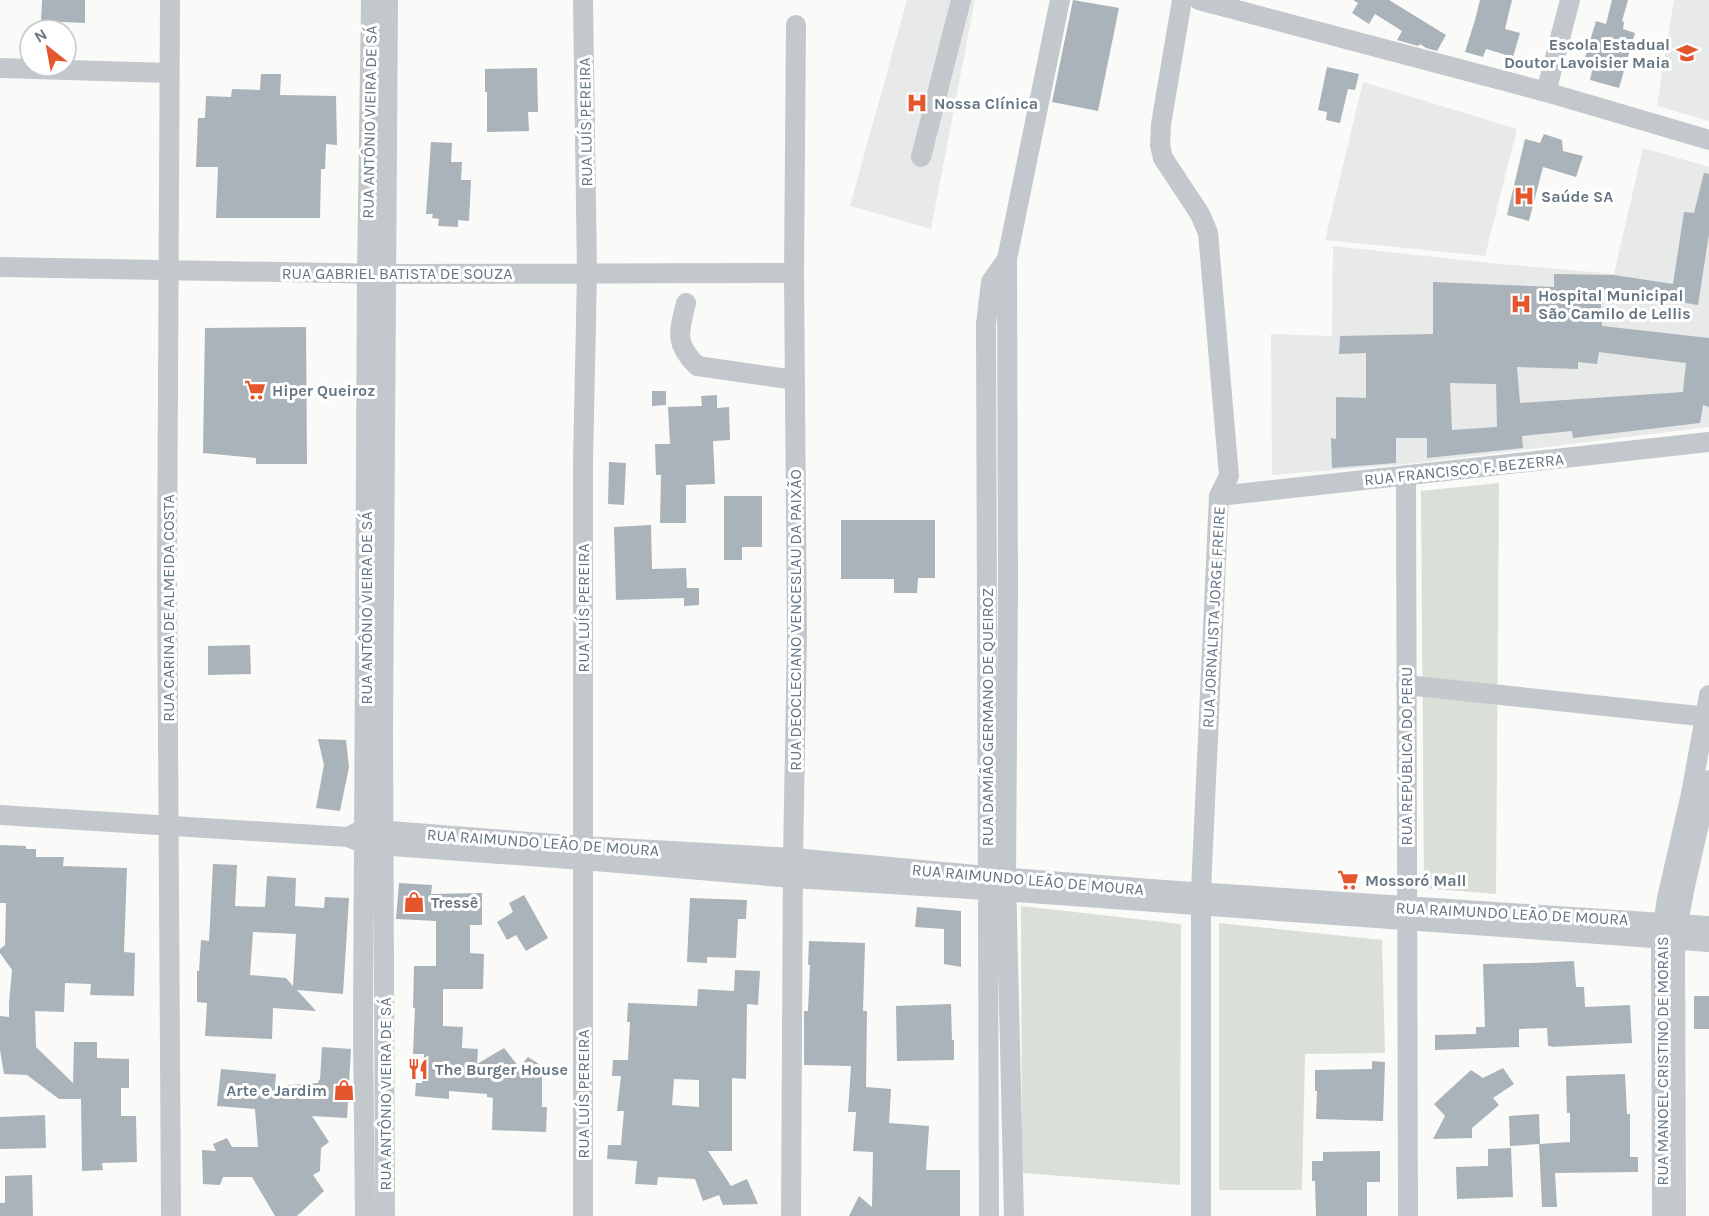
<svg xmlns="http://www.w3.org/2000/svg" width="1709" height="1216" viewBox="0 0 1709 1216" font-family="Karla,sans-serif">
	<style>
		.built { fill: #e8e9e9 }
		.green { fill: #dadfd7 }
		.building { fill: #aab3b9; fill-rule: evenodd }
		.lines { fill: none; stroke-linecap: round; stroke-linejoin: round }
		.minor { stroke: #c3c8cc; stroke-width: 20 }
		.labels { text-anchor: middle; stroke-width: 6; stroke-linejoin: round; paint-order: stroke }
		.poi-label { font-size: 16px; font-weight: bold; fill: #657683; stroke: #fff; text-anchor: start }
		.street-label { font-size: 16px; fill: #657683; stroke: #fff }
	</style>
	<rect width="100%" height="100%" fill="#fafaf8"/>
	<path class="built" d="M 907,0 L 975,0 L 931,229 L 850,206 Z
		M 1674,0 L 1709,0 L 1709,121 L 1657,106 Z
		M 1363,82 L 1517,129 L 1485,256 L 1325,240 Z
		M 1643,148 L 1709,167 L 1709,427 L 1408,464 L 1272,475 L 1271,334 L 1332,336 L 1333,246 L 1490,263 L 1614,274 Z"/>
	<path class="green" d="M 1499,483 L 1496,894 L 1424,888 L 1421,491 Z
		M 1021,906 L 1181,924 L 1180,1185 L 1022,1173 Z
		M 1219,923 L 1382,940 L 1385,1053 L 1305,1054 L 1302,1190 L 1219,1190 Z"/>
	<path class="building" d="M 42,0 L 85,0 L 85,23 L 41,21 Z
		M 1073,0 L 1119,8 L 1098,111 L 1052,102 Z
		M 1353,0 L 1389,0 L 1446,35 L 1437,51 L 1426,48 L 1420,44 L 1418,46 L 1397,40 L 1402,31 L 1375,14 L 1369,24 L 1352,13 L 1358,3 Z
		M 1480,0 L 1512,0 L 1505,29 L 1520,33 L 1513,57 L 1486,49 L 1483,57 L 1465,52 L 1475,20 Z
		M 1612,0 L 1628,0 L 1622,21 L 1624,22 L 1623,29 L 1635,33 L 1619,88 L 1590,80 L 1592,71 L 1582,68 L 1596,21 L 1606,24 Z
		M 1327,67 L 1359,74 L 1355,90 L 1348,89 L 1340,123 L 1326,120 L 1327,112 L 1318,110 Z
		M 537,68 L 538,112 L 528,112 L 529,131 L 487,132 L 487,92 L 485,92 L 485,69 Z
		M 261,74 L 281,74 L 280,95 L 336,96 L 337,145 L 326,144 L 325,169 L 321,169 L 320,218 L 216,218 L 218,167 L 196,167 L 198,118 L 205,118 L 206,96 L 231,97 L 232,89 L 260,90 Z
		M 1544,134 L 1562,140 L 1563,151 L 1583,156 L 1576,177 L 1543,167 L 1529,221 L 1507,215 L 1525,139 L 1540,143 Z
		M 431,142 L 452,143 L 451,162 L 462,162 L 461,180 L 471,180 L 469,221 L 458,220 L 458,227 L 438,226 L 439,219 L 432,218 L 433,214 L 426,214 Z
		M 1704,173 L 1709,174 L 1709,234 L 1698,305 L 1600,289 L 1602,326 L 1709,338 L 1709,407 L 1703,405 L 1700,423 L 1573,438 L 1572,431 L 1522,436 L 1523,448 L 1427,458 L 1427,438 L 1396,438 L 1396,463 L 1332,468 L 1331,438 L 1336,439 L 1336,397 L 1366,398 L 1366,353 L 1339,354 L 1340,336 L 1433,334 L 1433,282 L 1554,287 L 1554,274 L 1614,275 L 1673,284 L 1684,212 L 1694,213 ZM 1599,352 L 1686,363 L 1683,392 L 1520,403 L 1517,367 L 1578,369 L 1578,362 L 1597,364 ZM 1450,383 L 1496,384 L 1497,427 L 1452,430 Z
		M 306,327 L 307,464 L 256,464 L 256,458 L 203,453 L 205,328 Z
		M 652,391 L 666,391 L 666,405 L 652,406 Z
		M 717,395 L 717,408 L 729,407 L 730,440 L 713,441 L 715,484 L 686,485 L 686,523 L 660,523 L 661,475 L 656,475 L 655,444 L 670,444 L 668,407 L 702,406 L 701,396 Z
		M 609,462 L 626,463 L 624,505 L 608,504 Z
		M 724,496 L 762,496 L 762,547 L 742,547 L 742,560 L 724,560 Z
		M 841,520 L 935,520 L 935,578 L 918,578 L 917,593 L 894,593 L 894,579 L 841,579 Z
		M 651,525 L 652,569 L 686,568 L 687,588 L 699,588 L 699,605 L 684,606 L 684,598 L 616,600 L 614,527 Z
		M 250,645 L 251,674 L 208,675 L 208,646 Z
		M 318,739 L 346,740 L 349,767 L 340,811 L 316,808 L 324,765 Z
		M 0,845 L 26,846 L 26,849 L 36,849 L 36,857 L 64,857 L 63,866 L 127,868 L 124,952 L 135,953 L 134,996 L 90,995 L 91,984 L 65,983 L 64,1012 L 35,1011 L 36,1047 L 73,1083 L 74,1042 L 97,1042 L 97,1058 L 129,1059 L 129,1088 L 121,1088 L 121,1116 L 136,1116 L 137,1162 L 102,1163 L 103,1170 L 82,1171 L 81,1099 L 59,1099 L 27,1075 L 4,1074 L 0,1050 L 0,1016 L 9,1017 L 9,1003 L 12,970 L 0,953 L 0,949 L 5,945 L 6,903 L 0,903 Z
		M 213,864 L 237,865 L 235,906 L 265,907 L 267,876 L 296,878 L 295,906 L 324,908 L 325,897 L 349,898 L 343,994 L 297,990 L 316,1011 L 273,1008 L 272,1039 L 205,1036 L 207,1003 L 197,1002 L 197,971 L 199,971 L 201,940 L 209,941 ZM 253,932 L 296,934 L 293,986 L 286,978 L 250,975 Z
		M 399,883 L 432,885 L 431,894 L 482,893 L 482,925 L 470,925 L 470,953 L 484,954 L 483,989 L 443,989 L 443,1026 L 463,1027 L 462,1048 L 478,1049 L 477,1064 L 504,1048 L 519,1067 L 528,1057 L 542,1066 L 542,1107 L 547,1107 L 546,1132 L 492,1130 L 493,1098 L 487,1097 L 487,1094 L 449,1091 L 449,1099 L 415,1096 L 416,1083 L 422,1083 L 424,1054 L 413,1054 L 415,1008 L 413,1008 L 414,966 L 436,966 L 436,921 L 396,919 Z
		M 524,895 L 548,938 L 526,951 L 516,935 L 507,940 L 497,922 L 513,912 L 509,903 Z
		M 690,898 L 747,900 L 746,919 L 738,919 L 736,958 L 707,957 L 707,963 L 687,962 Z
		M 917,907 L 961,911 L 961,967 L 944,964 L 944,929 L 915,927 Z
		M 809,941 L 865,943 L 863,1011 L 867,1011 L 866,1087 L 891,1089 L 889,1123 L 929,1126 L 926,1170 L 960,1170 L 960,1216 L 849,1216 L 859,1196 L 872,1207 L 873,1152 L 853,1151 L 856,1112 L 848,1112 L 851,1066 L 804,1065 L 804,1011 L 808,1011 L 810,965 L 808,965 Z
		M 1574,961 L 1576,987 L 1584,987 L 1585,1007 L 1630,1005 L 1632,1043 L 1550,1047 L 1552,1046 L 1548,1046 L 1547,1028 L 1519,1029 L 1519,1047 L 1435,1050 L 1435,1035 L 1476,1034 L 1476,1027 L 1485,1027 L 1483,964 L 1531,963 Z
		M 735,970 L 760,971 L 758,1005 L 747,1004 L 746,1079 L 732,1078 L 732,1151 L 708,1151 L 731,1186 L 747,1179 L 758,1204 L 723,1205 L 719,1195 L 703,1201 L 695,1179 L 658,1177 L 657,1185 L 635,1184 L 637,1161 L 607,1159 L 608,1145 L 621,1145 L 624,1111 L 617,1111 L 621,1076 L 612,1076 L 613,1060 L 628,1060 L 630,1022 L 627,1022 L 628,1003 L 697,1006 L 698,989 L 734,991 ZM 674,1079 L 699,1080 L 699,1107 L 672,1105 Z
		M 1694,996 L 1709,996 L 1709,1029 L 1694,1029 Z
		M 951,1004 L 952,1040 L 954,1040 L 954,1060 L 897,1061 L 896,1006 Z
		M 322,1047 L 351,1049 L 347,1118 L 312,1116 L 329,1142 L 321,1148 L 320,1171 L 313,1175 L 324,1191 L 297,1216 L 275,1216 L 252,1177 L 223,1177 L 220,1185 L 203,1184 L 202,1150 L 216,1151 L 213,1144 L 227,1138 L 232,1147 L 258,1147 L 255,1109 L 217,1106 L 221,1069 L 276,1074 L 275,1086 L 318,1083 L 319,1080 L 320,1080 Z
		M 1372,1061 L 1385,1062 L 1383,1121 L 1316,1119 L 1317,1091 L 1315,1091 L 1315,1070 L 1372,1069 Z
		M 1503,1068 L 1514,1084 L 1493,1098 L 1499,1105 L 1472,1128 L 1472,1138 L 1433,1139 L 1445,1116 L 1434,1104 L 1471,1070 L 1483,1078 Z
		M 1625,1074 L 1627,1114 L 1630,1114 L 1630,1157 L 1638,1157 L 1638,1172 L 1555,1173 L 1557,1207 L 1542,1207 L 1539,1144 L 1510,1146 L 1509,1116 L 1539,1114 L 1540,1144 L 1570,1142 L 1570,1113 L 1567,1113 L 1566,1076 Z
		M 45,1115 L 46,1148 L 0,1149 L 0,1117 Z
		M 1511,1148 L 1513,1197 L 1457,1199 L 1456,1167 L 1488,1166 L 1488,1149 Z
		M 1380,1151 L 1380,1182 L 1367,1182 L 1367,1216 L 1316,1216 L 1315,1181 L 1312,1181 L 1312,1161 L 1323,1161 L 1323,1152 Z
		M 32,1175 L 33,1216 L 0,1216 L 0,1203 L 5,1203 L 5,1176 Z"/>
	<g class="lines">
		<path class="minor" d="M 170,0 L 167,574 L 171,1216
			M 583,0 L 587,273 L 583,462 L 583,1216
			M 1182,0 L 1161,124 L 1160,145 L 1163,158 L 1200,214 L 1208,233 L 1229,476 L 1219,496 L 1201,891 L 1201,1216
			M 1199,0 L 1546,92 L 1709,140
			M 0,68 L 169,73
			M 1546,92 L 1570,0
			M 921,157 L 961,0
			M 0,267 L 387,274 L 794,273
			M 686,303 C 679,332 674,343 697,366 L 795,380
			M 1406,475 L 1408,1216
			M 1219,496 L 1709,442
			M 1406,685 L 1709,717
			M 0,815 L 348,837 L 365,844 L 583,860 L 793,878 L 987,890 L 1709,942
			M 348,837 L 364,829 L 583,846 L 793,858 L 987,876 L 1164,890 L 1709,926
			M 365,1216 L 363,1033 L 367,273 L 371,0
			M 385,1216 L 383,731 L 388,0
			M 791,1216 L 793,858 L 797,636 L 794,273 L 796,25
			M 989,1216 L 986,324 L 991,282 L 1007,259
			M 1014,1216 L 1006,877 L 1008,589 L 1007,259 L 1060,0
			M 1662,1216 L 1661,938 L 1667,898 L 1691,794 L 1709,695
			M 1676,1216 L 1675,939 L 1685,886 L 1709,780"/>
	</g>
	<defs>
		<symbol id="school-bare" viewBox="-9 -9 18 18"><path d="M0-5L7-2L0 1L-7-2ZM-4 1L0 2.5L4 1V4Q0 6-4 4Z" fill="#e4572e" stroke="#fff" stroke-width="2.5" paint-order="stroke"/></symbol>
		<symbol id="hospital-bare" viewBox="-9 -9 18 18"><path d="M-5-5h3v3.5h4V-5h3V5h-3V1.5h-4V5h-3Z" fill="#e4572e" stroke="#fff" stroke-width="2.5" paint-order="stroke"/></symbol>
		<symbol id="supermarket-bare" viewBox="-9 -9 18 18"><path d="M-6-5.5h2.5l.6 2H6L4.5 2H-2.5L-4.4-4H-6ZM-1.5 3.2a1.3 1.3 0 1 0 .1 0ZM3 3.2a1.3 1.3 0 1 0 .1 0Z" fill="#e4572e" stroke="#fff" stroke-width="2.5" paint-order="stroke"/></symbol>
		<symbol id="shop-bare" viewBox="-9 -9 18 18"><path d="M-5-2.5h2.3a2.7 3.5 0 0 1 5.4 0H5L5.5 6h-11ZM-1.5-2.5h3a1.5 2.3 0 0 0-3 0Z" fill="#e4572e" stroke="#fff" stroke-width="2.5" paint-order="stroke"/></symbol>
		<symbol id="restaurant-bare" viewBox="-9 -9 18 18"><path d="M-5-6h1v4h1v-4h1v4h1v-4h1v5L-1.5 .5V6h-2V.5L-5-1ZM5-6V6H3V1.5H1.5Q1.5-4 5-6Z" fill="#e4572e" stroke="#fff" stroke-width="2.5" paint-order="stroke"/></symbol>
	</defs>
	<g fill-rule="evenodd">
		<use href="#school-bare" x="1672" y="38" width="30" height="30"/>
		<use href="#hospital-bare" x="902" y="88" width="30" height="30"/>
		<use href="#hospital-bare" x="1509" y="181" width="30" height="30"/>
		<use href="#hospital-bare" x="1506" y="289" width="30" height="30"/>
		<use href="#supermarket-bare" x="240" y="375" width="30" height="30"/>
		<use href="#supermarket-bare" x="1333" y="865" width="30" height="30"/>
		<use href="#shop-bare" x="399" y="887" width="30" height="30"/>
		<use href="#restaurant-bare" x="403" y="1054" width="30" height="30"/>
		<use href="#shop-bare" x="329" y="1075" width="30" height="30"/>
	</g>
	<g class="labels">
		<g class="poi-label">
			<text x="1670" y="50" text-anchor="end">Escola Estadual<tspan x="1670" dy="18">Doutor Lavoisier Maia</tspan></text>
			<text x="934" y="109">Nossa Clínica</text>
			<text x="1541" y="202">Saúde SA</text>
			<text x="1538" y="301">Hospital Municipal<tspan x="1538" dy="18">São Camilo de Lellis</tspan></text>
			<text x="272" y="396">Hiper Queiroz</text>
			<text x="1365" y="886">Mossoró Mall</text>
			<text x="431" y="908">Tressê</text>
			<text x="435" y="1075">The Burger House</text>
			<text x="327" y="1096" text-anchor="end">Arte e Jardim</text>
		</g>
		<g class="street-label">
			<text transform="translate(369 122) rotate(-89)" y="6">RUA ANTÔNIO VIEIRA DE SÁ</text>
			<text transform="translate(585 122) rotate(-91)" y="6">RUA LUÍS PEREIRA</text>
			<text x="397" y="279">RUA GABRIEL BATISTA DE SOUZA</text>
			<text transform="translate(1464 469) rotate(-6)" y="6">RUA FRANCISCO F. BEZERRA</text>
			<text transform="translate(168 608) rotate(-90)" y="6">RUA CARINA DE ALMEIDA COSTA</text>
			<text transform="translate(366 608) rotate(-90)" y="6">RUA ANTÔNIO VIEIRA DE SÁ</text>
			<text transform="translate(583 608) rotate(-90)" y="6">RUA LUÍS PEREIRA</text>
			<text transform="translate(1213 617) rotate(-87)" y="6">RUA JORNALISTA JORGE FREIRE</text>
			<text transform="translate(795 620) rotate(-90)" y="6">RUA DEOCLECIANO VENCESLAU DA PAIXÃO</text>
			<text transform="translate(987 717) rotate(-90)" y="6">RUA DAMIÃO GERMANO DE QUEIROZ</text>
			<text transform="translate(1406 756) rotate(-90)" y="6">RUA REPÚBLICA DO PERU</text>
			<text transform="translate(543 842) rotate(4)" y="6">RUA RAIMUNDO LEÃO DE MOURA</text>
			<text transform="translate(1028 879) rotate(5)" y="6">RUA RAIMUNDO LEÃO DE MOURA</text>
			<text transform="translate(1512 913) rotate(3)" y="6">RUA RAIMUNDO LEÃO DE MOURA</text>
			<text transform="translate(1662 1061) rotate(-90)" y="6">RUA MANOEL CRISTINO DE MORAIS</text>
			<text transform="translate(385 1094) rotate(-90)" y="6">RUA ANTÔNIO VIEIRA DE SÁ</text>
			<text transform="translate(583 1094) rotate(-90)" y="6">RUA LUÍS PEREIRA</text>
		</g>
	</g>
	<g transform="translate(48 48) rotate(329)"><circle r="28" fill="#ffffff" stroke="#c1c8cd" stroke-width="1.5"/>
	<path d="M0-4.5L10 22L0 15L-10 22Z" fill="#e4572e"/>
	<text y="-9" font-size="16" font-weight="bold" text-anchor="middle" fill="#657683">N</text>
	</g>
</svg>
